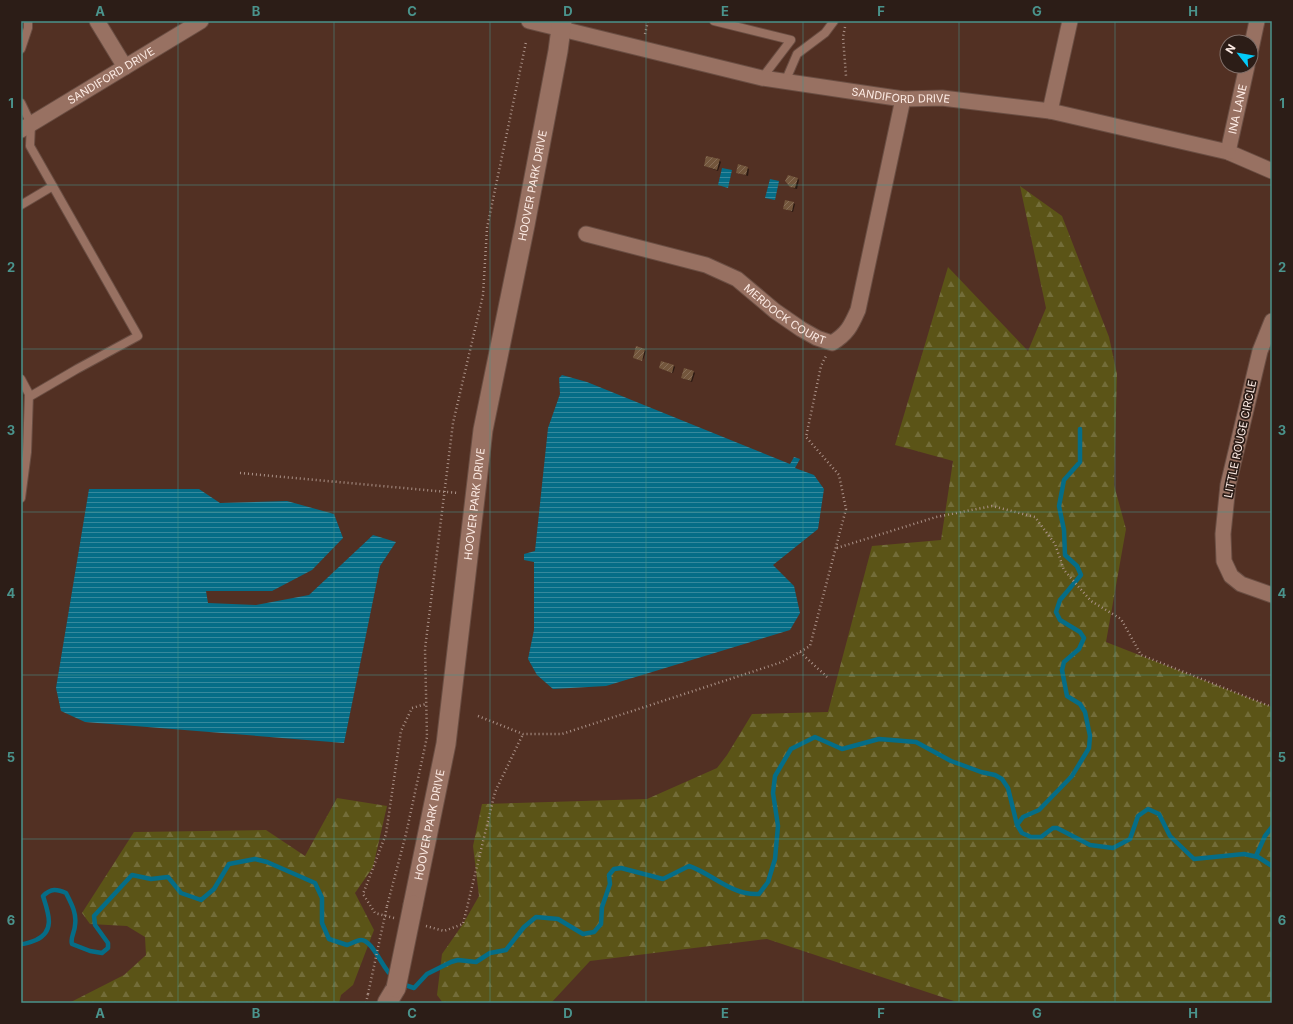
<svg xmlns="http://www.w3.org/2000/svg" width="1293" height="1024" viewBox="0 0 1293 1024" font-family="Inter,sans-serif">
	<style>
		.forest { fill: url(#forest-firs) }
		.water { fill: url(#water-rules) }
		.shadow { fill: #0007 }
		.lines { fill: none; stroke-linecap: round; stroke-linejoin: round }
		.stream { stroke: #056d87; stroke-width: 4.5 }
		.building { fill: url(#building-hatch) }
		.service-casing { stroke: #6a4e43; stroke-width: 10 }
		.minor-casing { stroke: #6a4e43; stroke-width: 17 }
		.tertiary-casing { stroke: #6a4e43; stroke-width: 21 }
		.path { stroke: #ab9288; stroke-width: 2.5; stroke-dasharray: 1 3; stroke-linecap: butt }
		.service { stroke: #987162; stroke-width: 8 }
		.minor { stroke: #987162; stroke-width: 15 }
		.tertiary { stroke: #987162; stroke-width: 19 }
		.tertiary-bridge-casing { stroke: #6a4e43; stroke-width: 21; stroke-linecap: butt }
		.path-bridge { stroke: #ab9288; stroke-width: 2.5; stroke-dasharray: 1 3; stroke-linecap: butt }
		.tertiary-bridge { stroke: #987162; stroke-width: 19 }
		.grid { fill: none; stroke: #4a938c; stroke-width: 1; stroke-opacity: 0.55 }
		.labels { text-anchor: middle; stroke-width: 3.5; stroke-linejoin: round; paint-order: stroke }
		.street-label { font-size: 11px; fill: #fdebe4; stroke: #2c1d17 }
		.neatline { fill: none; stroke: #4a938c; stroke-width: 1.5 }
		.grid-label { font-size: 13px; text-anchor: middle; font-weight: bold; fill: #4a938c }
	</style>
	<defs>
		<pattern id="forest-firs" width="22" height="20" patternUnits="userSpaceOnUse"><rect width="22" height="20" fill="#5b5417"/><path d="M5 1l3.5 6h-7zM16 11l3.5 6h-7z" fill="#736d39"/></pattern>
		<pattern id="water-rules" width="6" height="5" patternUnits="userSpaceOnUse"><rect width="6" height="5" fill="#056d87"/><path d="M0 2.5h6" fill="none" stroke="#37899d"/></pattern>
		<pattern id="building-hatch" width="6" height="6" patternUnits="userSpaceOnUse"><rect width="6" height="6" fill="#73563c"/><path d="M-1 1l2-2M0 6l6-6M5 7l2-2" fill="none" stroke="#886e58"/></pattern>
	</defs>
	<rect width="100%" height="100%" fill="#523023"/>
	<path class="forest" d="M 1020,186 L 1062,216 L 1109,337 L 1117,374 L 1114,485 L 1126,529 L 1106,642 L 1272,707 L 1272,1003 L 960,1003 L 767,939 L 590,961 L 551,1003 L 443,1003 L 437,995 L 442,954 L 463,924 L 479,896 L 473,846 L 482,804 L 647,799 L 717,768 L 727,755 L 752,714 L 828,712 L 872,546 L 941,540 L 953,461 L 895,445 L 948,267 L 1028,351 L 1046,308 Z
		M 337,798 L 387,806 L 373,867 L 355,893 L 374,930 L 353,985 L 341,995 L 339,1003 L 69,1003 L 124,975 L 146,955 L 145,937 L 127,926 L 90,924 L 82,913 L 134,832 L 266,830 L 305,856 Z"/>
	<path class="water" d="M 722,168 L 732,170 L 728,188 L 718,185 Z
		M 770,179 L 779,181 L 775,200 L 765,198 Z
		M 562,375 L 587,382 L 790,464 L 794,457 L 800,459 L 795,468 L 814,475 L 824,489 L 818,529 L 773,565 L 794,586 L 800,613 L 790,630 L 606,686 L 553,689 L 537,675 L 528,659 L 534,630 L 534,562 L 524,560 L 524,554 L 535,551 L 548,428 L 560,394 L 559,378 Z
		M 89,489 L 199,489 L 220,503 L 287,501 L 334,514 L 343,538 L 312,570 L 272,591 L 206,591 L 208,603 L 256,605 L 309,595 L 373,535 L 396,542 L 380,566 L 344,743 L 85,722 L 61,711 L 56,688 Z"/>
	<path class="shadow" d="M 21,21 L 25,25 L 21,41 Z
		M 719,160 L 721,162 L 718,171 L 705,166 Z
		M 739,165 L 749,169 L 748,176 L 737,172 Z
		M 798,179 L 799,180 L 797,189 L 793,188 L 791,186 Z
		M 793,203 L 795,204 L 793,212 L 784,208 Z
		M 644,350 L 646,351 L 643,360 L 634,358 Z
		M 674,366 L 675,367 L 673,373 L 660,368 Z
		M 694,372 L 695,373 L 692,382 L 683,378 Z"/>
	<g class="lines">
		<path class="stream" d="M 1017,825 L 1023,817 L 1039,810 L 1072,776 L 1089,748 L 1090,736 L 1085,712 L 1080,704 L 1067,696 L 1062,670 L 1064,662 L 1079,649 L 1084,638 L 1080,632 L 1060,620 L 1056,612 L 1060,600 L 1081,575 L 1077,566 L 1065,555 L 1064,530 L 1059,506 L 1064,480 L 1080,462 L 1080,429
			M 1256,856 L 1265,836 L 1272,827
			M 21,944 C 27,944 31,942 36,940 C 56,931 48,912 43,896 C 51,888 57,889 66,893 C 71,903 77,913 75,925 C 75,932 70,937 72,944 L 90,951 L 102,953 L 108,948 L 108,943 L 95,925 L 94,916 L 132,875 L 151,879 L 168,877 L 181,893 L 201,900 L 214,889 L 229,864 L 255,859 L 267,862 L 315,883 L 322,898 L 322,923 L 329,939 L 347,945 C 351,944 357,940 361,940 C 373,940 383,970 393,977
			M 402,984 L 414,988 L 427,974 L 451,962 L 458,960 L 476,962 L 490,953 L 506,950 L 524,927 L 536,917 L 558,919 L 583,934 L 594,932 L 601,924 L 602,907 L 610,884 L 609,875 L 614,869 L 621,868 L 663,879 L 689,866 C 713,874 732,896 759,894 L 768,882 L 775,859 L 778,826 L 773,793 L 775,776 L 791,749 L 815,737 L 842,749 L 879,739 L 916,742 L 951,761 L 981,772 L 995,775 L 1002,779 L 1008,788 L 1017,825 L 1022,833 L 1031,837 L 1041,837 L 1053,828 L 1057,828 L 1090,845 L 1113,848 L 1130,839 L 1138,816 L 1148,809 L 1159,814 L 1170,836 L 1194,859 L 1244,854 L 1258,857 L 1272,866"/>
	</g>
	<path class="building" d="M 706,156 L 720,159 L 717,170 L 704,166 Z
		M 738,164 L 748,167 L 746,175 L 736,173 Z
		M 788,175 L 798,178 L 795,188 L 790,187 L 785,181 Z
		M 785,200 L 794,202 L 792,211 L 783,209 Z
		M 636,346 L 645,349 L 642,361 L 633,358 Z
		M 661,361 L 674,365 L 672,373 L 659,368 Z
		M 684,368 L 694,371 L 691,381 L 681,378 Z"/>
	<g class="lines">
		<defs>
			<path id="service" d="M 714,21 L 791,40 L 762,78
				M 21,49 L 28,28 L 28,21
				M 785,82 L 797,54 L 825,33 L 834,21
				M 21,103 L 31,124 L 30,146 L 138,336 L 77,369 L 29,397
				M 21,205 L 53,186
				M 21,379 L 29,394 L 27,452 L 21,498"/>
			<g id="minor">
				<path d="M 97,21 L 125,67"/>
				<path id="s1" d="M 529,21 L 762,78 L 903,99 L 942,98 L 1050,111 L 1228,152 L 1272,171"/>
				<path d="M 1251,49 L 1257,21"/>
				<path d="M 1050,111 L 1070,21"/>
				<path id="s2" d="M 21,130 L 201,21"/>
				<path id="s3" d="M 1228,152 L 1247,66"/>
				<path id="s4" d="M 586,234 L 706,265 L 737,279 L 775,311 L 801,329 L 817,338 L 832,343 C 847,334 851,326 858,310 L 903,99"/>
				<path d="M 1272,321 L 1260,351 L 1228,485 L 1223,534 L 1224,561 L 1231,576 L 1241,584 L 1272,595"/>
			</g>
			<g id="tertiary">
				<path id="s5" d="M 413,905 L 446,744 L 483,430 L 525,225 L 558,51 L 562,21"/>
				<path d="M 387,1003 L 396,988"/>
			</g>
		</defs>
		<use href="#service" class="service-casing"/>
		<use href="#minor" class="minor-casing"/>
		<use href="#tertiary" class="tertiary-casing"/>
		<path class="path" d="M 845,27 L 843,37 L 846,76
			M 645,34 L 648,21
			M 240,473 L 458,493
			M 837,548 L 936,517 L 992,506 L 1035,517 L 1055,544 L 1064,570 L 1091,601 L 1121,619 L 1141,655 L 1272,707
			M 800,652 L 827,677
			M 478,716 L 523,734 L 562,734 L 782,662 L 810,646 L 846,509 L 839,475 L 806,437 L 821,366 L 826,356
			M 387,906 L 406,834 L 427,737 L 425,649 L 453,423 L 483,295 L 487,228 L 526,42
			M 394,918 L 375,913 L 363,894 L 386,834 L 401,731 L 412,708 L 426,704
			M 426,926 L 444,931 L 463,924 L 495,792 L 523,734
			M 366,1003 L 368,994"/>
		<use href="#service" class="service"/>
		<use href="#minor" class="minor"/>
		<use href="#tertiary" class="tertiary"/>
		<defs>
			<path id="tertiary-bridge" d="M 396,988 L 413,905"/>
		</defs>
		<use href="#tertiary-bridge" class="tertiary-bridge-casing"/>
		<path class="path-bridge" d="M 368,994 L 387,906"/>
		<use href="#tertiary-bridge" class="tertiary-bridge"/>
	</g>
	<path class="grid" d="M 178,21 L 178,1003M 334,21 L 334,1003M 490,21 L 490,1003M 646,21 L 646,1003M 803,21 L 803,1003M 959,21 L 959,1003M 1115,21 L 1115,1003M 21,185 L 1272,185M 21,349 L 1272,349M 21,512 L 1272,512M 21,675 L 1272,675M 21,839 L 1272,839"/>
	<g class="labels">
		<g class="street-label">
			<text dy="4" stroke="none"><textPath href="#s2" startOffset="105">SANDIFORD DRIVE</textPath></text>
			<text dy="4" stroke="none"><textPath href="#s1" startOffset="380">SANDIFORD DRIVE</textPath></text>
			<text dy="4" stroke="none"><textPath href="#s3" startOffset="44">INA LANE</textPath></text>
			<text dy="4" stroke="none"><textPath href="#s5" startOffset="730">HOOVER PARK DRIVE</textPath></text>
			<text dy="4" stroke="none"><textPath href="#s4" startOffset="218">MERDOCK COURT</textPath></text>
			<text transform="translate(1240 439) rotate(-78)" y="4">LITTLE ROUGE CIRCLE</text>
			<text dy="4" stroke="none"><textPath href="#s5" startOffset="406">HOOVER PARK DRIVE</textPath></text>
			<text dy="4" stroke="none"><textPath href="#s5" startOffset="82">HOOVER PARK DRIVE</textPath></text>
		</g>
	</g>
	<rect width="1293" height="1024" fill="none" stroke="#2c1d17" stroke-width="44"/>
	<g transform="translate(1239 54) rotate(301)"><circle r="19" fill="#2c1d17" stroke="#806f69"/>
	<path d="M0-3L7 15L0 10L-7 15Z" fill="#03cbf9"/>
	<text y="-6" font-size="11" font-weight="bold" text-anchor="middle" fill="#fdebe4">N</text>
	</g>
	<rect x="22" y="22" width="1249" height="980" class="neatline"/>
	<g class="grid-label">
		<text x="100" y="16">A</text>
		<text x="256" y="16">B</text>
		<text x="412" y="16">C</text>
		<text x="568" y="16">D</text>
		<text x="725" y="16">E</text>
		<text x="881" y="16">F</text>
		<text x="1037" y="16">G</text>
		<text x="1193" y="16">H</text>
		<text x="11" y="108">1</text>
		<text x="1282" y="108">1</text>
		<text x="11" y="272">2</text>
		<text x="1282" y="272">2</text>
		<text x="11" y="435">3</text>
		<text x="1282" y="435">3</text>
		<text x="11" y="598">4</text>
		<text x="1282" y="598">4</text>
		<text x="11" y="762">5</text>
		<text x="1282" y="762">5</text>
		<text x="11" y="925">6</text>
		<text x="1282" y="925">6</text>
		<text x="100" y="1018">A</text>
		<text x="256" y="1018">B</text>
		<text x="412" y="1018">C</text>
		<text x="568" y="1018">D</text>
		<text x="725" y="1018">E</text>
		<text x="881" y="1018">F</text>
		<text x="1037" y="1018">G</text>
		<text x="1193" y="1018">H</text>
	</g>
</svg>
